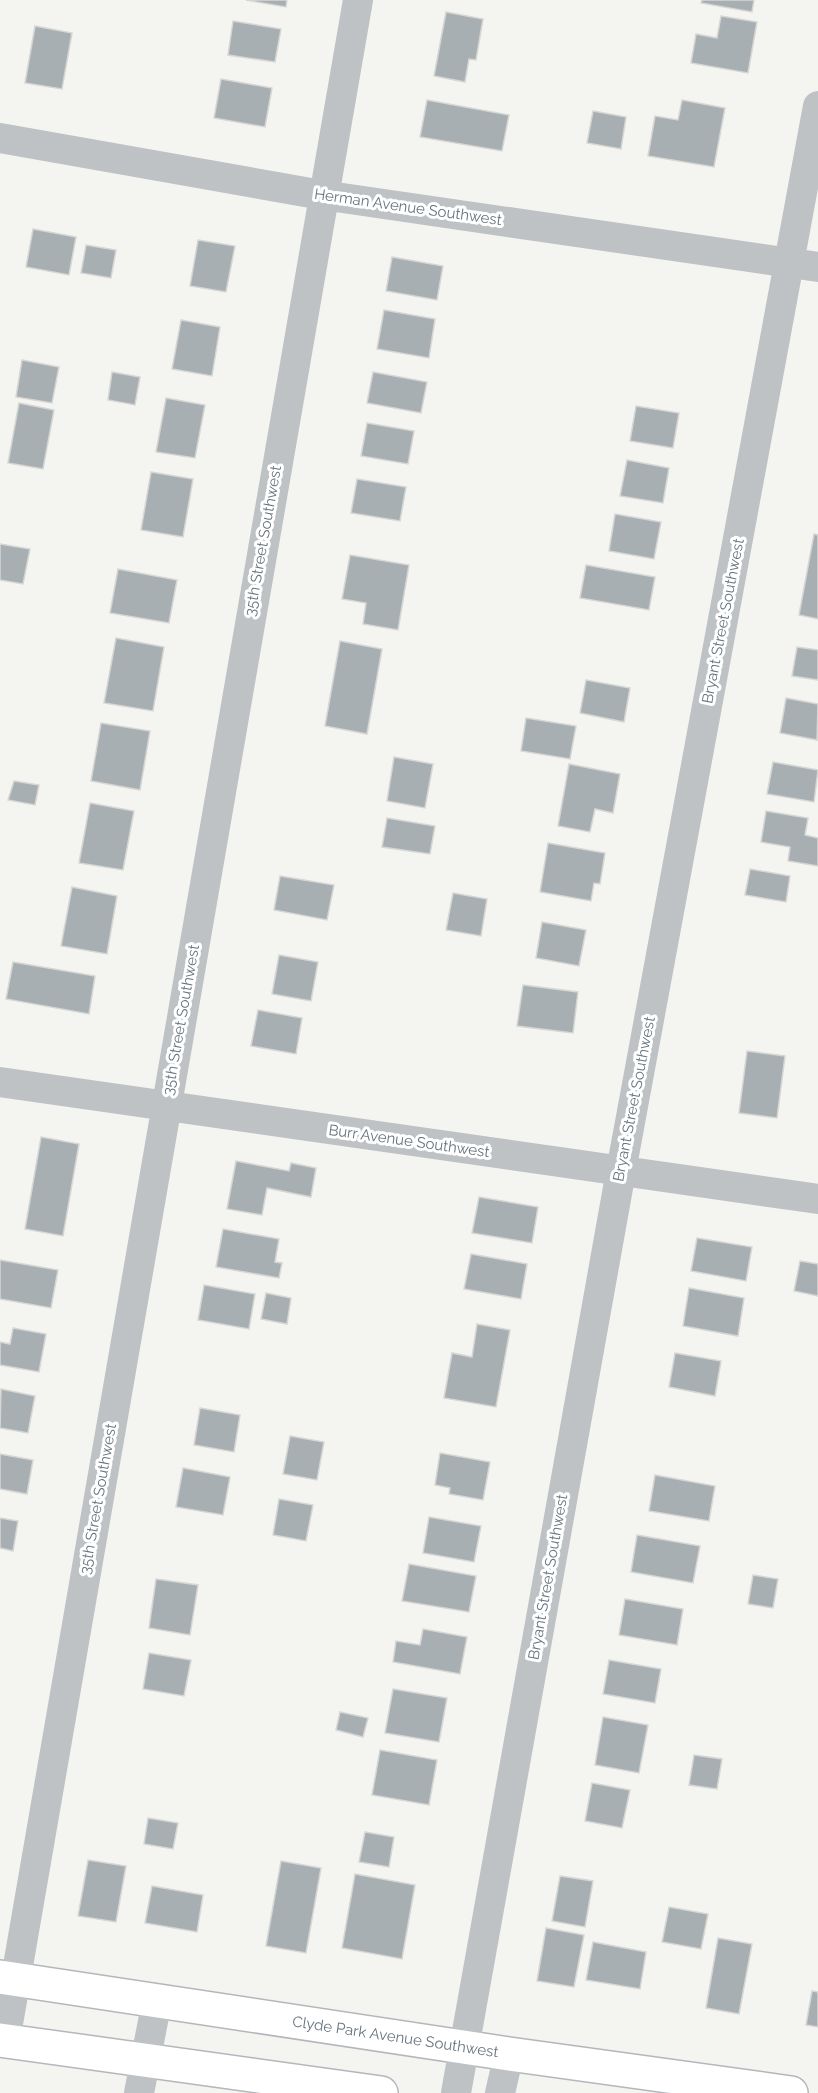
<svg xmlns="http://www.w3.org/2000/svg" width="818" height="2093" viewBox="0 0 818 2093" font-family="Raleway,sans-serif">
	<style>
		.building { fill: #a8afb3; stroke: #d6d6d4; stroke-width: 1.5 }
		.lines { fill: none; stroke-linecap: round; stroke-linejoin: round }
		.secondary-casing { stroke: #b3b7bb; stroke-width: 36 }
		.minor { stroke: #bec2c5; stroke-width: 30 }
		.secondary { stroke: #fff; stroke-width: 33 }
		.labels { text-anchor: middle; stroke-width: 6; stroke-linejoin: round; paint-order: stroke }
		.street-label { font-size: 15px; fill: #66747f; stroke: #fff }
	</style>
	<rect width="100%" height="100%" fill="#f4f4f1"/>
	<path class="building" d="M 246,0 L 287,0 L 286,7 Z
		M 702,0 L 754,0 L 752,12 L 701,3 Z
		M 446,12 L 483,19 L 476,60 L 469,59 L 465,82 L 434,76 Z
		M 721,16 L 757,22 L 748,73 L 691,63 L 696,34 L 717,38 Z
		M 233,21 L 281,29 L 275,62 L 228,55 Z
		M 35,26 L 72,33 L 62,89 L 25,83 Z
		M 221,79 L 272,88 L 265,127 L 214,118 Z
		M 427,100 L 509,115 L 502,151 L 420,137 Z
		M 682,100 L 725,108 L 714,167 L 648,156 L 655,116 L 678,120 Z
		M 593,111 L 626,117 L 621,149 L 587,143 Z
		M 33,229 L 76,237 L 69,275 L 26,267 Z
		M 198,240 L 235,246 L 226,292 L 190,286 Z
		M 86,245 L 116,250 L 111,278 L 81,273 Z
		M 392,257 L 443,266 L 437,300 L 386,291 Z
		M 384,310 L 435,319 L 429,358 L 377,349 Z
		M 181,320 L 220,327 L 212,376 L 172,369 Z
		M 22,360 L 59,367 L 52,403 L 16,397 Z
		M 112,372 L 140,377 L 135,405 L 108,400 Z
		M 373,372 L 427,382 L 421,413 L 367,403 Z
		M 166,398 L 205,405 L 195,458 L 156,452 Z
		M 19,403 L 54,410 L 43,469 L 8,463 Z
		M 636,406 L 679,413 L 673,448 L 630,441 Z
		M 367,423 L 414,431 L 408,464 L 361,456 Z
		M 627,460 L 669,468 L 663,503 L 620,496 Z
		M 151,472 L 193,479 L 183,537 L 141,530 Z
		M 357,479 L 406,487 L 400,521 L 351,513 Z
		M 615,514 L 661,522 L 654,559 L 609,551 Z
		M 814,534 L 818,535 L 818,619 L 799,615 Z
		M 0,544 L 30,549 L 23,584 L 0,580 Z
		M 350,555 L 409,565 L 398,630 L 363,624 L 366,603 L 342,599 Z
		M 586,565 L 655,577 L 649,610 L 580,598 Z
		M 118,569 L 177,580 L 169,623 L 110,613 Z
		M 116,638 L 164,647 L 153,711 L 104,703 Z
		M 340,641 L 382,649 L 367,734 L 325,726 Z
		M 797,647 L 818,650 L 818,680 L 792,676 Z
		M 586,680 L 630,688 L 624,722 L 580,713 Z
		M 786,698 L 818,704 L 817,740 L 780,733 Z
		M 526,718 L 576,726 L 570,759 L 521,751 Z
		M 101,723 L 150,731 L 140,790 L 91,781 Z
		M 394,757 L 433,764 L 425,808 L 387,801 Z
		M 773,762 L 818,770 L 814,802 L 767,794 Z
		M 569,764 L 620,774 L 613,813 L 595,809 L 590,832 L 558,826 Z
		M 14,781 L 39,785 L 35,805 L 8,800 Z
		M 90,803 L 134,811 L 123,870 L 79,863 Z
		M 766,811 L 808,818 L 805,835 L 818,838 L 818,866 L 788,861 L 790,847 L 761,842 Z
		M 387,818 L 435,826 L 430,854 L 382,847 Z
		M 548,843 L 605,853 L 600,884 L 594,883 L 591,901 L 540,892 Z
		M 750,869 L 790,876 L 786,902 L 745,895 Z
		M 280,876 L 334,885 L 327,920 L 274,910 Z
		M 72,887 L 117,896 L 107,954 L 61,946 Z
		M 453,893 L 487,899 L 481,936 L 446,930 Z
		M 542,922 L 586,930 L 579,966 L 536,958 Z
		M 279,955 L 318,962 L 311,1001 L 272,994 Z
		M 13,962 L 95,976 L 89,1014 L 6,999 Z
		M 523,985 L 578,992 L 573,1033 L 517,1026 Z
		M 258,1010 L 302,1018 L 296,1054 L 251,1046 Z
		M 747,1051 L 785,1056 L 777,1118 L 739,1113 Z
		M 41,1137 L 79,1144 L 63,1236 L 25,1229 Z
		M 236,1161 L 289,1171 L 291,1163 L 316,1168 L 311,1197 L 267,1188 L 262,1215 L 227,1209 Z
		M 479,1197 L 538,1207 L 532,1243 L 472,1233 Z
		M 223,1229 L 279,1239 L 275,1262 L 282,1263 L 279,1278 L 216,1267 Z
		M 697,1238 L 752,1247 L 746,1281 L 691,1271 Z
		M 471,1254 L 527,1264 L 521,1299 L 464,1289 Z
		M 0,1260 L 58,1270 L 51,1308 L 0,1299 Z
		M 800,1261 L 818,1264 L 818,1296 L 794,1291 Z
		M 204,1285 L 255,1294 L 249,1329 L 198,1320 Z
		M 689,1288 L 744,1298 L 738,1336 L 683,1326 Z
		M 266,1293 L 291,1298 L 287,1324 L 261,1319 Z
		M 477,1324 L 510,1330 L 496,1407 L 444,1398 L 452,1353 L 472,1357 Z
		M 13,1328 L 46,1334 L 39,1372 L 0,1365 L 0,1342 L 10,1344 Z
		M 675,1353 L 721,1361 L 715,1396 L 669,1387 Z
		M 1,1389 L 35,1396 L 28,1433 L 0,1428 Z
		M 200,1408 L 240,1415 L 234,1452 L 194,1445 Z
		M 290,1436 L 324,1442 L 317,1480 L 283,1474 Z
		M 440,1453 L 490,1462 L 483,1500 L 449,1494 L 450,1488 L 435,1485 Z
		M 0,1454 L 33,1460 L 27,1494 L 0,1489 Z
		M 183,1468 L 230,1477 L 223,1515 L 176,1507 Z
		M 655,1475 L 715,1486 L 709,1521 L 649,1511 Z
		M 279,1499 L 313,1505 L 306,1541 L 273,1535 Z
		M 429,1517 L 481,1526 L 474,1562 L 423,1553 Z
		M 0,1518 L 18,1521 L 13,1551 L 0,1548 Z
		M 637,1535 L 700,1546 L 693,1583 L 631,1572 Z
		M 409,1564 L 476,1576 L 469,1612 L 402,1601 Z
		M 753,1575 L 778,1579 L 773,1608 L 748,1604 Z
		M 156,1579 L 198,1585 L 190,1635 L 149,1628 Z
		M 625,1599 L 683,1609 L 677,1645 L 619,1635 Z
		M 423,1629 L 467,1637 L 460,1674 L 393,1662 L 396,1641 L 420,1645 Z
		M 149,1653 L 191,1660 L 184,1696 L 143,1689 Z
		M 609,1660 L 661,1669 L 655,1703 L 603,1694 Z
		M 393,1689 L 447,1698 L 439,1742 L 385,1733 Z
		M 340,1712 L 368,1718 L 363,1737 L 336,1730 Z
		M 603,1717 L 648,1725 L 639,1773 L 595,1765 Z
		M 380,1750 L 437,1760 L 429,1805 L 372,1795 Z
		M 694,1755 L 722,1759 L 717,1789 L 689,1785 Z
		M 592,1783 L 630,1790 L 622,1828 L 585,1821 Z
		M 148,1818 L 178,1823 L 173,1849 L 144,1844 Z
		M 365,1832 L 394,1837 L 389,1867 L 359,1862 Z
		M 88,1860 L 126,1866 L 116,1922 L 78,1916 Z
		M 281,1861 L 321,1868 L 306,1953 L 266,1946 Z
		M 355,1874 L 415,1885 L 402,1959 L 342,1948 Z
		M 560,1876 L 593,1881 L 585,1927 L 552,1921 Z
		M 152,1886 L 203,1895 L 197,1932 L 145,1923 Z
		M 669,1907 L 708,1914 L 701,1949 L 662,1942 Z
		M 546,1928 L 584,1935 L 574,1987 L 537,1981 Z
		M 718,1938 L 752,1944 L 739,2014 L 706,2008 Z
		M 593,1942 L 646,1952 L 640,1989 L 586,1980 Z
		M 812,1991 L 818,1992 L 818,2027 L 806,2025 Z"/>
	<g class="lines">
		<defs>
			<g id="secondary">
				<path id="s1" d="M 0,1977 L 509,2054 L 791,2093"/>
				<path d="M 0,2040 L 381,2093"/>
			</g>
		</defs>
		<use href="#secondary" class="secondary-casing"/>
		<path class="minor" d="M 0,138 L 322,195 L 818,267
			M 0,1082 L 818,1199
			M 5,2041 L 358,0
			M 139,2093 L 157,2001
			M 456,2093 L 621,1171 L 818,106
			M 500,2093 L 509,2054"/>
		<use href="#secondary" class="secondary"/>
	</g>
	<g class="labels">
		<g class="street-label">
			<text transform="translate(408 207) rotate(8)" y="5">Herman Avenue Southwest</text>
			<text transform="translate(263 541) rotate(-80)" y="5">35th Street Southwest</text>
			<text transform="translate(723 621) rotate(-79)" y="5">Bryant Street Southwest</text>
			<text transform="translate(181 1020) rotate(-80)" y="5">35th Street Southwest</text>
			<text transform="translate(634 1099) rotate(-79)" y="5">Bryant Street Southwest</text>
			<text transform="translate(409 1141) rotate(8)" y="5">Burr Avenue Southwest</text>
			<text transform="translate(98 1499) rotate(-80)" y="5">35th Street Southwest</text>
			<text transform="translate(548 1577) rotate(-80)" y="5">Bryant Street Southwest</text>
			<text dy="5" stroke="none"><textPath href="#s1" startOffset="400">Clyde Park Avenue Southwest</textPath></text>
		</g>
	</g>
</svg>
